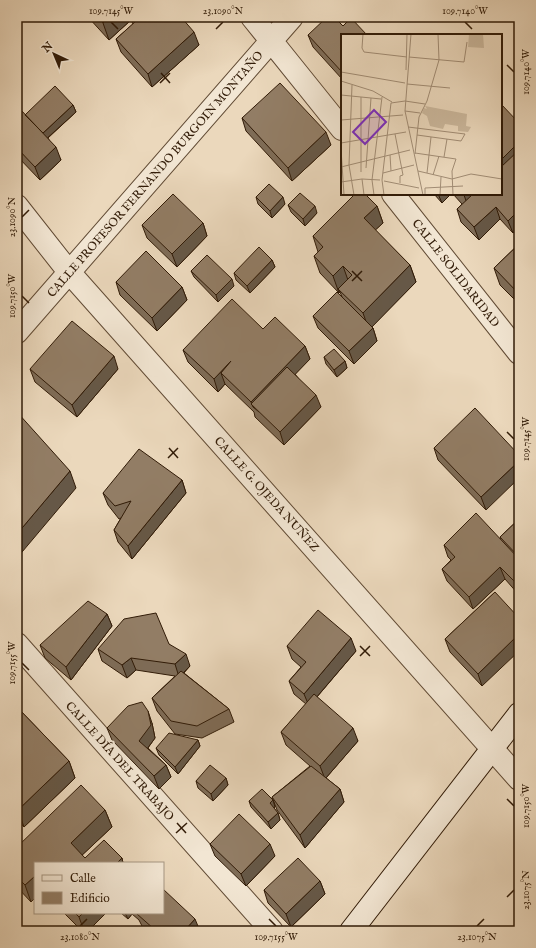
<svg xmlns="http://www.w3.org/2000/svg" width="536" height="948" viewBox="0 0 536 948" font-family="'IM FELL English',serif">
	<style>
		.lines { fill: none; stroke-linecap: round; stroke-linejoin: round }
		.street-casing { stroke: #604a34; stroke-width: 24 }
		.secondary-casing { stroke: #311b07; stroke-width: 24 }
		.street { stroke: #f2e6d3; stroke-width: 22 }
		.secondary { stroke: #f2e6d3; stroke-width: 22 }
		.wall { fill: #7e6c57; stroke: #311b07 }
		.shaded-wall { fill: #665847; stroke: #311b07 }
		.building { fill: #927d65; stroke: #311b07 }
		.ticks { fill: none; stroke: #311b07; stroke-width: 1.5 }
		.labels { text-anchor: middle; stroke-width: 4; stroke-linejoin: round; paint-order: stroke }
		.street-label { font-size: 12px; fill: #311b07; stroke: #f2e6d3 }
		.inset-road { fill: none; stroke: #a18c74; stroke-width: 1 }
		.view { fill: #7b2cbf; fill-opacity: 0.15; stroke: #7b2cbf; stroke-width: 2 }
		.inset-edge { fill: none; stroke: #311b07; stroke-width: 2 }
		.neatline { fill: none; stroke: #311b07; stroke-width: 1.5 }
		.ticks-label { font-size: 10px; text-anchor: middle; fill: #311b07 }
	</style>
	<rect width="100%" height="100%" fill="#ebd8bc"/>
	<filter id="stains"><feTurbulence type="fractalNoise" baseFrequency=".005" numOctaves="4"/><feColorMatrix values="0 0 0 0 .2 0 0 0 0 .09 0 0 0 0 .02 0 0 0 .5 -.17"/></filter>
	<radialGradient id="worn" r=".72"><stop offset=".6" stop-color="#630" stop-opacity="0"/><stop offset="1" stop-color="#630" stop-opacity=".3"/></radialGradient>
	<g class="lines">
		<defs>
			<path id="street" d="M 252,17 L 342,129
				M 393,194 L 519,353
				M 17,206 L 69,272 L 519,779
				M 17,332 L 292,17
				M 17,644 L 272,931"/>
			<path id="secondary" d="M 351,931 L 519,714"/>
		</defs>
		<use href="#street" class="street-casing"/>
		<use href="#secondary" class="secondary-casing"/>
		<use href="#street" class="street"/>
		<use href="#secondary" class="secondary"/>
	</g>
	<path class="wall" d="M 88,17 L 181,17 L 199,45 L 152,87 L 121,52 L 116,39 L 133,24 L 131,20 L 109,40 Z
		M 308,35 L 342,35 L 342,79 L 313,47 Z
		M 73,105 L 76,112 L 48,138 L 61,160 L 40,180 L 17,156 L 17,112 L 25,115 Z
		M 242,118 L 331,145 L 292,181 L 246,131 Z
		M 519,123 L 519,228 L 513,233 L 500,219 L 479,240 L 461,222 L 457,209 L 462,204 L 453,194 L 501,194 Z
		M 434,194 L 451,194 L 442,203 Z
		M 256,197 L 285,204 L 272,218 L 258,204 Z
		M 288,205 L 317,213 L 305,226 L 291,212 Z
		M 377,206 L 383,223 L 375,230 L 410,265 L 416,282 L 371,327 L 373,328 L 377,341 L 354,364 L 318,328 L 313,316 L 342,297 L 340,292 L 339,293 L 320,273 L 314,256 L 318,252 L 313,236 Z
		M 203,223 L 207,236 L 177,267 L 147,238 L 142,225 Z
		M 519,244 L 519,304 L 500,285 L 494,268 Z
		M 272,260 L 275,267 L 250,293 L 236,280 L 234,273 Z
		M 191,271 L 234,286 L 218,302 L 194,277 Z
		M 116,282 L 182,287 L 187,300 L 157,331 L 120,295 Z
		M 263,329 L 305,346 L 310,359 L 295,374 L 321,407 L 284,445 L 255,417 L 254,412 L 225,384 L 218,392 L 188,362 L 183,350 Z
		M 324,357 L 345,361 L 347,368 L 337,377 L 326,364 Z
		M 30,369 L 118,369 L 77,417 L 35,382 Z
		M 434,448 L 519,455 L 486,510 L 438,460 Z
		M 182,480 L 186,493 L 132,559 L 118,542 L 114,530 L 121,518 L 119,519 L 108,505 L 103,493 Z
		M 519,519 L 519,595 L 505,579 L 473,609 L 447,581 L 442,569 L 451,560 L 448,557 L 444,545 L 501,539 L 500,537 Z
		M 495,592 L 482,686 L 450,652 L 445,639 Z
		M 107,614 L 112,626 L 71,680 L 45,658 L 40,645 Z
		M 169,644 L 190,666 L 184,673 L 229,709 L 234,722 L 202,738 L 175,734 L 157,711 L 152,698 L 175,676 L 136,670 L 127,678 L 102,661 L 98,649 Z
		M 287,646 L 356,651 L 317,697 L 358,741 L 326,778 L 340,789 L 344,802 L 305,848 L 277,810 L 272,797 L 310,766 L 286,745 L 281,732 L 306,704 L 294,694 L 289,681 L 301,667 L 292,659 Z
		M 17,707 L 69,761 L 75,778 L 24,827 L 17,819 Z
		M 152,723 L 155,738 L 148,748 L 166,765 L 171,777 L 159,789 L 112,740 L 107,728 Z
		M 198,740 L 200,746 L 178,774 L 159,755 L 156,748 Z
		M 226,778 L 228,785 L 213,801 L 198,788 L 196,781 Z
		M 273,800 L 275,807 L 274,808 L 278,813 L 280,820 L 271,829 L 251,807 L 249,801 Z
		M 105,810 L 112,827 L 82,855 L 85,858 L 122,858 L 123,863 L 35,863 L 35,898 L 31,902 L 17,887 L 17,847 Z
		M 210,844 L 275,856 L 246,886 L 215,856 Z
		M 320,881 L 325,894 L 291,927 L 268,903 L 264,890 Z
		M 64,913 L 106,913 L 88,931 L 82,931 Z
		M 121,913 L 163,913 L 200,931 L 147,931 L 142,926 L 139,920 L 132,914 L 128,919 Z"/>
	<path class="shaded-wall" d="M 109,17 L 130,17 L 131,20 L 109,40 L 103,23 Z
		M 194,32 L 199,45 L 152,87 L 148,74 Z
		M 73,105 L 76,112 L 44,141 L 42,134 Z
		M 326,132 L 331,145 L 292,181 L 288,168 Z
		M 519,142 L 519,165 L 501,182 L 501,160 Z
		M 56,147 L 61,160 L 40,180 L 35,167 Z
		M 438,194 L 451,194 L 442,203 Z
		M 465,194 L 489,194 L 470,212 L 464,195 Z
		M 283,197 L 285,204 L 272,218 L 270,211 Z
		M 315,206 L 317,213 L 305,226 L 303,219 Z
		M 377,206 L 383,223 L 370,235 L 364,218 Z
		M 496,207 L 500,219 L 479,240 L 474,227 Z
		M 519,210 L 519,228 L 513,233 L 508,221 Z
		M 203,223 L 207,236 L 177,267 L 172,254 Z
		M 272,260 L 275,267 L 250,293 L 247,286 Z
		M 410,265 L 416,282 L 369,330 L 363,313 Z
		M 343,266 L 349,283 L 338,289 L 340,292 L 339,293 L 333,276 Z
		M 232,279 L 234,286 L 218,302 L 216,295 Z
		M 182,287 L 187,300 L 157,331 L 152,318 Z
		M 373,328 L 377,341 L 354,364 L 349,351 Z
		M 305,346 L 310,359 L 259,412 L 253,407 L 251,402 Z
		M 114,356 L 118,369 L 77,417 L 72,405 Z
		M 231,361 L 221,373 L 225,384 L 218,392 L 214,379 Z
		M 345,361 L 347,368 L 337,377 L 334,370 Z
		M 316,395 L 321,407 L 284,445 L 280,432 Z
		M 519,461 L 519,478 L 486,510 L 481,497 Z
		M 70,471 L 76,488 L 17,558 L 17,534 Z
		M 182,480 L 186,493 L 132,559 L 128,546 Z
		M 500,567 L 505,579 L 473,609 L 469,597 Z
		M 519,580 L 519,592 L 516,583 Z
		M 107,614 L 112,626 L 71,680 L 66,667 Z
		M 519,634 L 519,651 L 482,686 L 478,674 Z
		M 351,638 L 356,651 L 309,706 L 304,694 Z
		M 186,654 L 190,666 L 179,677 L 175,664 Z
		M 131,658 L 136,670 L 127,678 L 122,665 Z
		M 148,711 L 152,723 L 155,738 L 144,753 L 139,741 Z
		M 353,728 L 358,741 L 325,779 L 320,766 Z
		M 198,740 L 200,746 L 178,774 L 175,767 Z
		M 69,761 L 75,778 L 24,827 L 18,810 Z
		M 166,765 L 171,777 L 159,789 L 154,776 Z
		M 226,778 L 228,785 L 213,801 L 211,794 Z
		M 340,789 L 344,802 L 305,848 L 300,835 Z
		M 273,800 L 275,807 L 272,810 L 270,803 Z
		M 105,810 L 112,827 L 77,860 L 71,843 Z
		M 278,813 L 280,820 L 271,829 L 268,822 Z
		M 270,844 L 275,856 L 246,886 L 241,874 Z
		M 122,858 L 123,863 L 117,863 Z
		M 35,876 L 35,898 L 31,902 L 25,885 Z
		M 320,881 L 325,894 L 291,927 L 286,914 Z
		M 83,913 L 106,913 L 88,931 L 84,931 L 79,917 Z
		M 125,913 L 132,913 L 132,914 L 128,919 Z
		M 195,919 L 200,931 L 184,931 Z"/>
	<path class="building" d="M 97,17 L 109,17 L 103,23 Z
		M 133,17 L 181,17 L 194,32 L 148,74 L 116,39 L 136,21 Z
		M 327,17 L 334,17 L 343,26 L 351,18 L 367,35 L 342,35 L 342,72 L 308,35 Z
		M 280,83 L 326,132 L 288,168 L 242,118 Z
		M 55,86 L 73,105 L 43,133 L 25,115 Z
		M 501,104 L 519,123 L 519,142 L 501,160 Z
		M 20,109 L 56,147 L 35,167 L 17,148 L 17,112 Z
		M 519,150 L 519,210 L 508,221 L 496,207 L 474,227 L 457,209 L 473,194 L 501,194 L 501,167 Z
		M 269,184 L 283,197 L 270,211 L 256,197 Z
		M 300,193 L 315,206 L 303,219 L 288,205 Z
		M 173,194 L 203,223 L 172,254 L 142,225 Z
		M 355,194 L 365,194 L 377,206 L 364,218 L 410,265 L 363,313 L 338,289 L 352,275 L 343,266 L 333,276 L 314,256 L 323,247 L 313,236 Z
		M 519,244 L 519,294 L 494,268 Z
		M 259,247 L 272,260 L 247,286 L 234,273 Z
		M 146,251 L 182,287 L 152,318 L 116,282 Z
		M 207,255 L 232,279 L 216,295 L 191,271 Z
		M 337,292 L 373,328 L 349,351 L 313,316 Z
		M 232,299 L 263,329 L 275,317 L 305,346 L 251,402 L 221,373 L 231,361 L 214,379 L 183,350 Z
		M 72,321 L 114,356 L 72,405 L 30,369 Z
		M 334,349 L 345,361 L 334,370 L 324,357 Z
		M 287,367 L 316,395 L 280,432 L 251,404 Z
		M 475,408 L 519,455 L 519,461 L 481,497 L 434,448 Z
		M 17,412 L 70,471 L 17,534 Z
		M 139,449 L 182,480 L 128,546 L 114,530 L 131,501 L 115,506 L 103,493 Z
		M 476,513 L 519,559 L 519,580 L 516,583 L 500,567 L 469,597 L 442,569 L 455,557 L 444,545 Z
		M 519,519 L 519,557 L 500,537 Z
		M 495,592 L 519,618 L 519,634 L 478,674 L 445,639 Z
		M 88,601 L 107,614 L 66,667 L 40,645 Z
		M 318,610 L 351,638 L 304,694 L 289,681 L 306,662 L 287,646 Z
		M 156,613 L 169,644 L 186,654 L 175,664 L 131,658 L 122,665 L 98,649 L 124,619 Z
		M 181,671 L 229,709 L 197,726 L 171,721 L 152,698 Z
		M 314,694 L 353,728 L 320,766 L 281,732 Z
		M 142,702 L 148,711 L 151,725 L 139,741 L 166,765 L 154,776 L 107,728 L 128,706 Z
		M 17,707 L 69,761 L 18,810 L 17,809 Z
		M 169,733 L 198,740 L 175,767 L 156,748 Z
		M 210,765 L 226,778 L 211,794 L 196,781 Z
		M 311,766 L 340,789 L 300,835 L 272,797 Z
		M 81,785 L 105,810 L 71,843 L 85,858 L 104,840 L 122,858 L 117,863 L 35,863 L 35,876 L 25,885 L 17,877 L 17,847 Z
		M 262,789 L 273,800 L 270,803 L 278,813 L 268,822 L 249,801 Z
		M 239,814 L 270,844 L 241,874 L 210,844 Z
		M 298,858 L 320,881 L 286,914 L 264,890 Z
		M 163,889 L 195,919 L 184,931 L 152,931 L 154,929 L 137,914 L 138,913 L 163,913 Z
		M 75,913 L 83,913 L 79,917 Z
		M 42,928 L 45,931 L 38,931 Z"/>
	<path class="ticks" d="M 111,22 L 118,29M 465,22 L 472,29M 216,29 L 223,22M 507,65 L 514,72M 161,73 L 170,83M 160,83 L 170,73M 22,217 L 29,210M 352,271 L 362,281M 352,281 L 362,271M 22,296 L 29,303M 507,432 L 514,439M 169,448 L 178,458M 168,458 L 178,448M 360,646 L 370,656M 360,656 L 370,646M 22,663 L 29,670M 507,799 L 514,806M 177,823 L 186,833M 176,833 L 187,823M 507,897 L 514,890M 269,919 L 276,926M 80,926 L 87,919M 477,926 L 484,919"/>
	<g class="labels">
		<g class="street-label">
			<text transform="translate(155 174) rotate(-49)" y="4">CALLE PROFESOR FERNANDO BURGOIN MONTAÑO</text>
			<text transform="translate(456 273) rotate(52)" y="4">CALLE SOLIDARIDAD</text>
			<text transform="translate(267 494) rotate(48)" y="4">CALLE G. OJEDA NUÑEZ</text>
			<text transform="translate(120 761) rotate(48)" y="4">CALLE DÍA DEL TRABAJO</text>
		</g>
	</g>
	<g transform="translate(341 34)">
		<rect width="161" height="161" fill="#ebd8bc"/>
		<path d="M 128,0 L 142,0 L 143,14 L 127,13 ZM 84,72 L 126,80 L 125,92 L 130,93 L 127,98 L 117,97 L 117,92 L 104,90 L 102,95 L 89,92 L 86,82 L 81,79 L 83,74 L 86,75 Z" fill="#cbb89d"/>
		<path class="inset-road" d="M 22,0 L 21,14 L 23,18 L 66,23M 70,0 L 64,77 L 82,161M 68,23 L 123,28 L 126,8M 65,36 L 66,0M 0,38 L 64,49M 0,47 L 32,57 L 51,68M 66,50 L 109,54M 11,51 L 8,131 L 13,161M 0,61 L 40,65M 64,67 L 84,70M 64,77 L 79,79M 0,86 L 62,81M 67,93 L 124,100 L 120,107 L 76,101M 54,100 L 62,141 L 59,142 L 59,149M 0,109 L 65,98M 0,115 L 3,161M 74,119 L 115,125 L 111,137 L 112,161M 74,120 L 78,83 L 86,67 L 98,26 L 97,0M 49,121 L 50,137M 103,123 L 106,105M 0,133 L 69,116M 25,134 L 30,64M 77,137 L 111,145 L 130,140 L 161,145M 20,138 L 20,63M 42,139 L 73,131M 86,139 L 90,103M 92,141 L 98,122M 21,145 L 23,161M 43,147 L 78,154M 0,148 L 21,145 L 39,146M 33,161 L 31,146 L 41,63M 43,161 L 41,146 L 50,69 L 64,67M 84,161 L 84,154 L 122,152M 99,161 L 100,143"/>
		<path class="view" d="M 33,76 L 45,88 L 24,110 L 12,98 Z"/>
		<rect width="161" height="161" class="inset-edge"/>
	</g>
	<rect width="536" height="948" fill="none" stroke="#ebd8bc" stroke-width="44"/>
	<rect x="34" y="862" width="130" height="52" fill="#f2e6d3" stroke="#a59581"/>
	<rect x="42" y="875" width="20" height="6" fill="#f2e6d3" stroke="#a59581"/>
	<text x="70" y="882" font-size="12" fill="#311b07">Calle</text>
	<rect x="42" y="892" width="20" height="12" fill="#927d65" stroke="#a59581"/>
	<text x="70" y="902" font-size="12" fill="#311b07">Edificio</text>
	<g transform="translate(54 54) rotate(316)" stroke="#f2e6d3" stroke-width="3" paint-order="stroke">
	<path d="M0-3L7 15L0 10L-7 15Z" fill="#311b07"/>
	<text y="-6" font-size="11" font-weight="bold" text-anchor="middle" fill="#311b07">N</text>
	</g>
	<rect x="22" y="22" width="492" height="904" class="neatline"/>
	<g class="ticks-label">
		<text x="111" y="14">109.7145°W</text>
		<text x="223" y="14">23.1090°N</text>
		<text x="465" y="14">109.7140°W</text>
		<text transform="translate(525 72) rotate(-90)" y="4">109.7140°W</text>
		<text transform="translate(11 217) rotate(-90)" y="4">23.1090°N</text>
		<text transform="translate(11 296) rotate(-90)" y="4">109.7150°W</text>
		<text transform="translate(525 439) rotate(-90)" y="4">109.7145°W</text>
		<text transform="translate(11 663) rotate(-90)" y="4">109.7155°W</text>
		<text transform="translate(525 806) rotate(-90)" y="4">109.7150°W</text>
		<text transform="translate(525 890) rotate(-90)" y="4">23.1075°N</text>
		<text x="80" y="940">23.1080°N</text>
		<text x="276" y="940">109.7155°W</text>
		<text x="477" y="940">23.1075°N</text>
	</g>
	<rect width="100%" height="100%" filter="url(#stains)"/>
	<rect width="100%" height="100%" fill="url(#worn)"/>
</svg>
